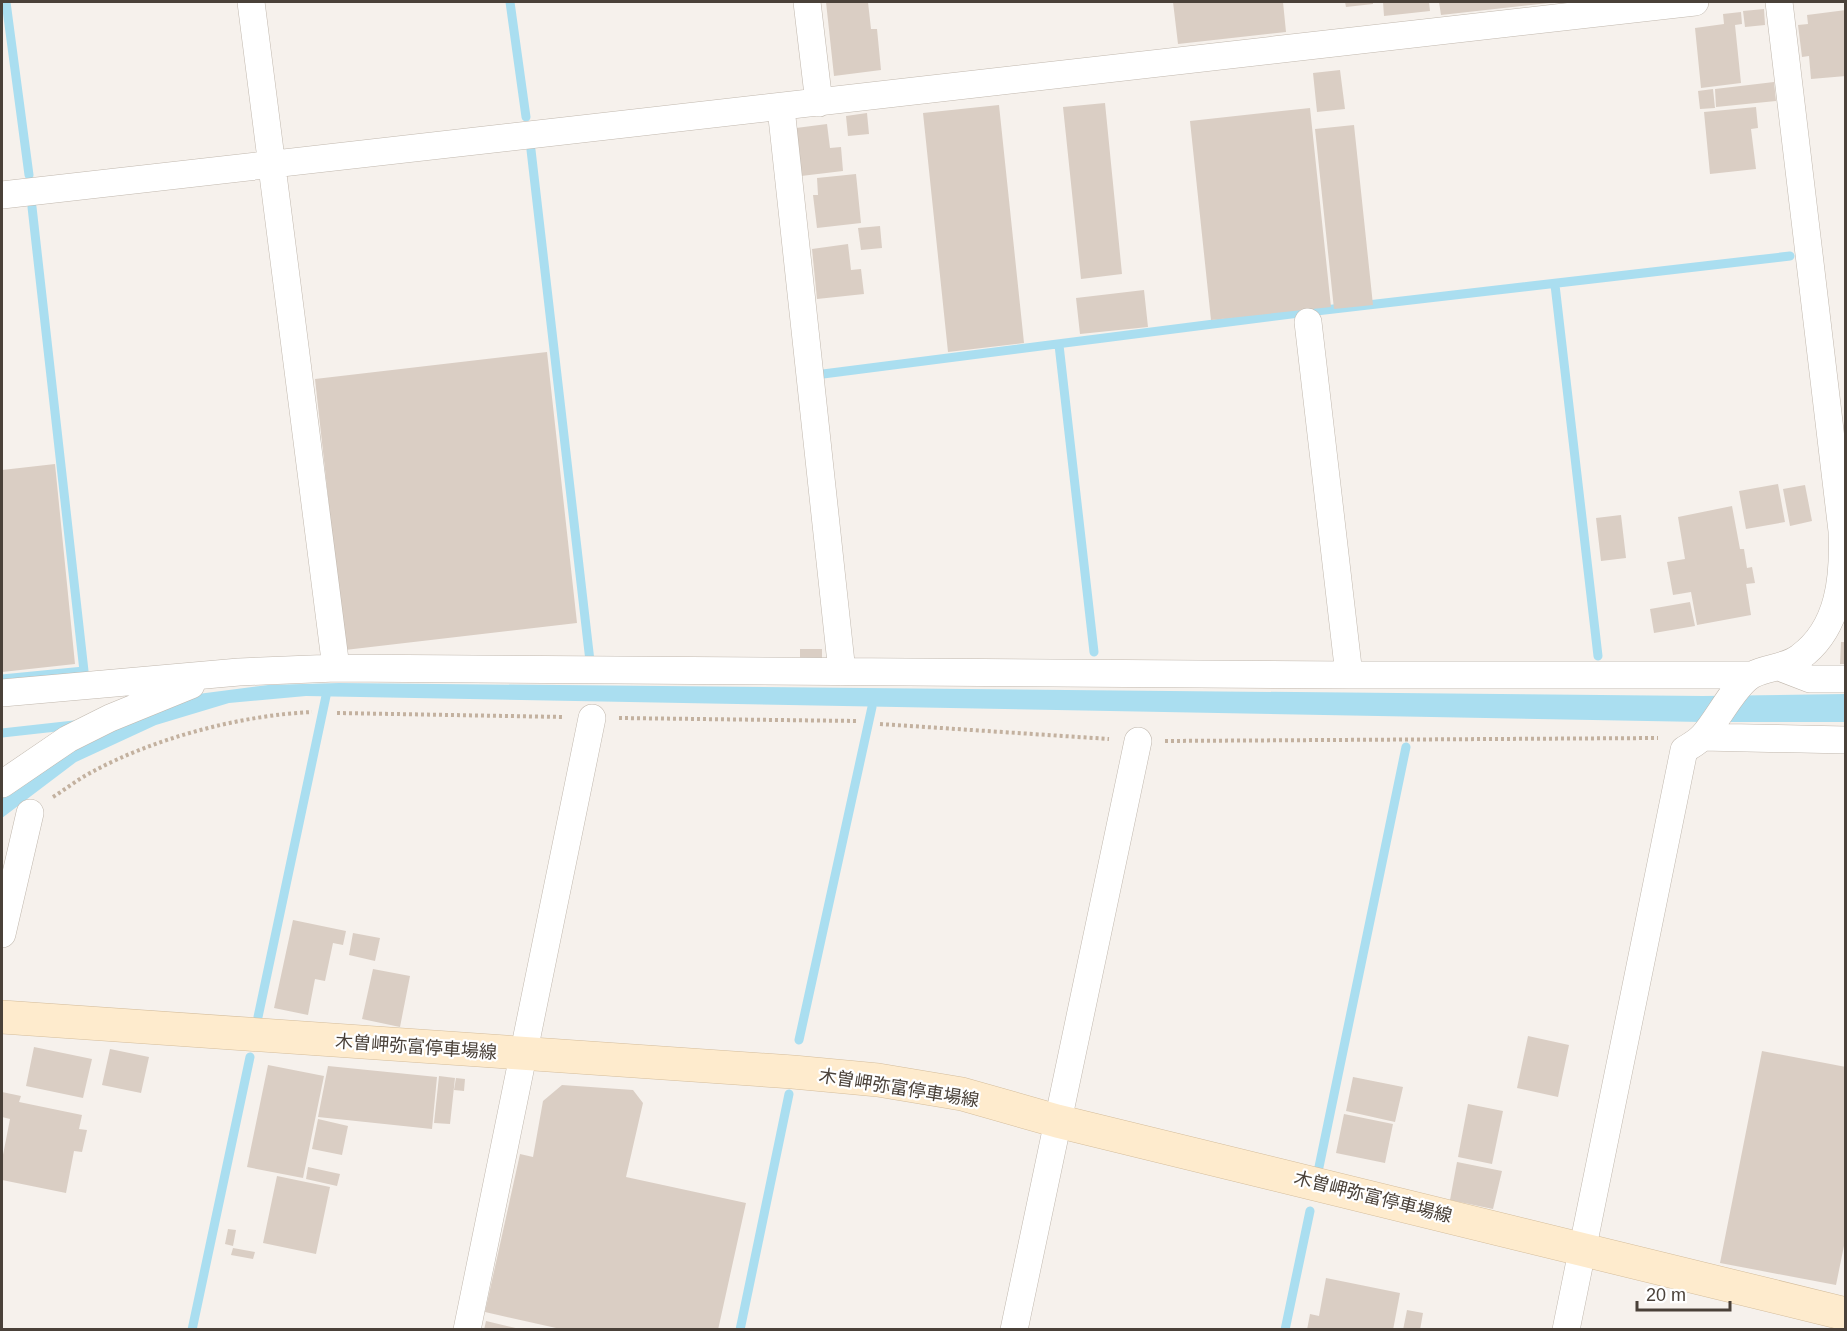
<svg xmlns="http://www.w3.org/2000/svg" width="1847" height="1331" viewBox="0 0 1847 1331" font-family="Helvetica,'Noto Sans JP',sans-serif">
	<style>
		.water { fill: #aadef0 }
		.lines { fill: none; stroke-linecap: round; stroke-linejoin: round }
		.stream { stroke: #aadef0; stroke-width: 9 }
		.building { fill: #dacec4 }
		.minor-casing { stroke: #c1b8ae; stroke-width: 28 }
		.secondary-casing { stroke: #d4bd9c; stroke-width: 34 }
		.path { stroke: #c3b19f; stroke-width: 4; stroke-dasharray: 3 3; stroke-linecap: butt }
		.minor { stroke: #fff; stroke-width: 27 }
		.secondary { stroke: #feebcd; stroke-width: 33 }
		.labels { text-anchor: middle; stroke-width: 4.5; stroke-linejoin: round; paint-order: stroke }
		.street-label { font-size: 18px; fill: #4a4139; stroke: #fff }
	</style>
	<rect width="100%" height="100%" fill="#f6f1ec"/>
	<path class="water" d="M 339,683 L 1703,696 L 1845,694 L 1845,722 L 1702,722 L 306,696 L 229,703 L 156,725 L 76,762 L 2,818 L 2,795 L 79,742 L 198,694 L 268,685 Z"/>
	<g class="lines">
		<path class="stream" d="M 6,2 L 29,175
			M 510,2 L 526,117
			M 531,150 L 590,661
			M 1555,285 L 1598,656
			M 1059,345 L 1094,652
			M 823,374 L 1299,313 L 1790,256
			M 2,679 L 84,671 L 32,207
			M 2,733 L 74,725
			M 258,1017 L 326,696
			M 799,1040 L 872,707
			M 1319,1167 L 1406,747
			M 192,1330 L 250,1057
			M 740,1330 L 789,1094
			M 1285,1330 L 1310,1211"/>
	</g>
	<path class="building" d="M 826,2 L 868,2 L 871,29 L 877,29 L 881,70 L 834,76 Z
		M 1173,2 L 1283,2 L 1286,32 L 1178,44 Z
		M 1345,2 L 1373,2 L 1373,4 L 1346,7 Z
		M 1383,2 L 1429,2 L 1430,11 L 1384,16 Z
		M 1439,2 L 1549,2 L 1549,3 L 1441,15 Z
		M 1764,9 L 1765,25 L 1745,27 L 1743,11 Z
		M 1846,10 L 1846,76 L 1811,79 L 1809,56 L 1802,57 L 1798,25 L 1808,24 L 1807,15 Z
		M 1741,12 L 1742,24 L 1735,25 L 1741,83 L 1701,88 L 1695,28 L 1724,24 L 1723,14 Z
		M 1340,70 L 1345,109 L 1317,112 L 1313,73 Z
		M 1774,82 L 1776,101 L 1716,107 L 1715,89 Z
		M 1713,89 L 1715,108 L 1700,109 L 1698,91 Z
		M 1105,103 L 1122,274 L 1081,279 L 1063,107 Z
		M 999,105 L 1024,343 L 948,352 L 923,113 Z
		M 1756,107 L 1758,128 L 1751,129 L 1756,169 L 1710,174 L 1704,112 Z
		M 1310,108 L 1331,307 L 1211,320 L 1190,121 Z
		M 867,113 L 869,134 L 848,136 L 846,116 Z
		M 827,124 L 830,148 L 841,147 L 843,171 L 801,176 L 796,128 Z
		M 1354,125 L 1373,305 L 1334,309 L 1315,129 Z
		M 856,174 L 861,223 L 817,228 L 813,195 L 818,195 L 817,178 Z
		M 880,226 L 882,248 L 861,250 L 858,228 Z
		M 848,244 L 851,270 L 861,269 L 864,294 L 817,299 L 812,249 Z
		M 1144,290 L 1148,327 L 1080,334 L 1076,298 Z
		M 547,352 L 577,623 L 345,650 L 315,379 Z
		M 55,464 L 75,664 L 2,672 L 2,470 Z
		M 1778,484 L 1785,522 L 1746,529 L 1739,491 Z
		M 1805,485 L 1812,521 L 1790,526 L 1783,489 Z
		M 1732,506 L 1740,549 L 1744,549 L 1747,568 L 1752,567 L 1755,583 L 1746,584 L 1751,615 L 1697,625 L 1691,592 L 1673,595 L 1667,562 L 1685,559 L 1678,517 Z
		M 1621,515 L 1626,558 L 1601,561 L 1596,518 Z
		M 1690,602 L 1695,626 L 1654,633 L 1650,609 Z
		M 1841,642 L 1846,642 L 1846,664 L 1840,664 Z
		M 800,649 L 822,649 L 822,660 L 800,660 Z
		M 293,920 L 346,931 L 343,945 L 333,943 L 325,981 L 315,979 L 308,1015 L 274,1008 Z
		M 353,933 L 380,938 L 375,961 L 349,955 Z
		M 373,969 L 410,976 L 400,1027 L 362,1019 Z
		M 1528,1036 L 1569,1045 L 1558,1097 L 1517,1088 Z
		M 34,1047 L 92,1059 L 83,1098 L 26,1086 Z
		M 110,1049 L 149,1057 L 141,1093 L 102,1085 Z
		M 1762,1051 L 1846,1067 L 1846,1236 L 1836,1285 L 1720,1263 Z
		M 268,1065 L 324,1076 L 303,1178 L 247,1167 Z
		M 328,1066 L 437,1077 L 432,1129 L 318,1117 Z
		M 439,1076 L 455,1078 L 450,1124 L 434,1123 Z
		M 1353,1077 L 1403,1087 L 1395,1122 L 1346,1111 Z
		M 456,1078 L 465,1079 L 464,1091 L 454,1090 Z
		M 562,1085 L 633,1090 L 643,1103 L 626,1177 L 746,1203 L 718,1330 L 565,1330 L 485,1312 L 520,1154 L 533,1157 L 543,1101 Z
		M 2,1092 L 21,1096 L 19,1102 L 82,1115 L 79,1129 L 87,1130 L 82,1152 L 74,1151 L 66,1193 L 2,1180 L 2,1160 L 10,1119 L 2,1117 Z
		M 1468,1104 L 1503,1111 L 1492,1164 L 1458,1157 Z
		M 1344,1114 L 1393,1124 L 1385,1163 L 1336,1153 Z
		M 318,1119 L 348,1126 L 342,1155 L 312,1149 Z
		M 1457,1162 L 1502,1171 L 1493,1209 L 1450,1200 Z
		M 308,1167 L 340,1174 L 337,1186 L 306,1179 Z
		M 277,1176 L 330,1187 L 316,1254 L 263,1243 Z
		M 228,1229 L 236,1230 L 233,1246 L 225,1244 Z
		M 233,1248 L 255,1252 L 253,1259 L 231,1255 Z
		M 1326,1278 L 1400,1293 L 1393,1330 L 1307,1330 L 1310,1314 L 1319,1316 Z
		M 1407,1310 L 1423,1313 L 1420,1330 L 1403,1330 Z
		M 486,1321 L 520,1329 L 520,1330 L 484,1330 Z"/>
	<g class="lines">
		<defs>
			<path id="minor" d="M 251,2 L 336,668
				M 807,2 L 819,103
				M 781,108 L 842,672
				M 2,195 L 1695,2
				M 1308,322 L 1349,675
				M 1779,667 L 1810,679 L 1846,679
				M 2,693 L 239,672 L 336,668 L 1349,675 L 1752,675
				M 1702,737 L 1846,740
				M 2,784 L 68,739 L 110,718 L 191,685
				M 2,934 L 30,813
				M 467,1330 L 592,718
				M 1014,1330 L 1138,741
				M 1566,1330 L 1684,750 C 1690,746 1698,742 1703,736 C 1718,720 1734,685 1752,675 C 1767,667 1786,668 1800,657 C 1840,628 1844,576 1842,531 L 1779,2"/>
			<path id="secondary" d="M 2,1017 L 793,1072 L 878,1080 L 962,1094 L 1057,1121 L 1846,1314"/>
		</defs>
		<use href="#minor" class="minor-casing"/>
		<use href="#secondary" class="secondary-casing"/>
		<path class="path" d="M 337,713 L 564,717
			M 619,718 L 857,721
			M 880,724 L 1109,739
			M 1165,741 L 1658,738
			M 53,797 C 66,789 78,779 92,772 C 154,738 242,715 312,712"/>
		<use href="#minor" class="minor"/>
		<use href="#secondary" class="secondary"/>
	</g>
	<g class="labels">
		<g class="street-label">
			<text transform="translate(416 1047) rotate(4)" y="6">木曽岬弥富停車場線</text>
			<text transform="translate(899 1088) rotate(9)" y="6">木曽岬弥富停車場線</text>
			<text transform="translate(1373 1197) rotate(14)" y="6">木曽岬弥富停車場線</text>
		</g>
	</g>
	<rect width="1847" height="1331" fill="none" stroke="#4a4139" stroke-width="6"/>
	<path d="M1637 1301v9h93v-9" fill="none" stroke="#4a4139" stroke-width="3"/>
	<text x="1646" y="1301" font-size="18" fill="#4a4139" stroke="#ffffff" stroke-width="4.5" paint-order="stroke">20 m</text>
</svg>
